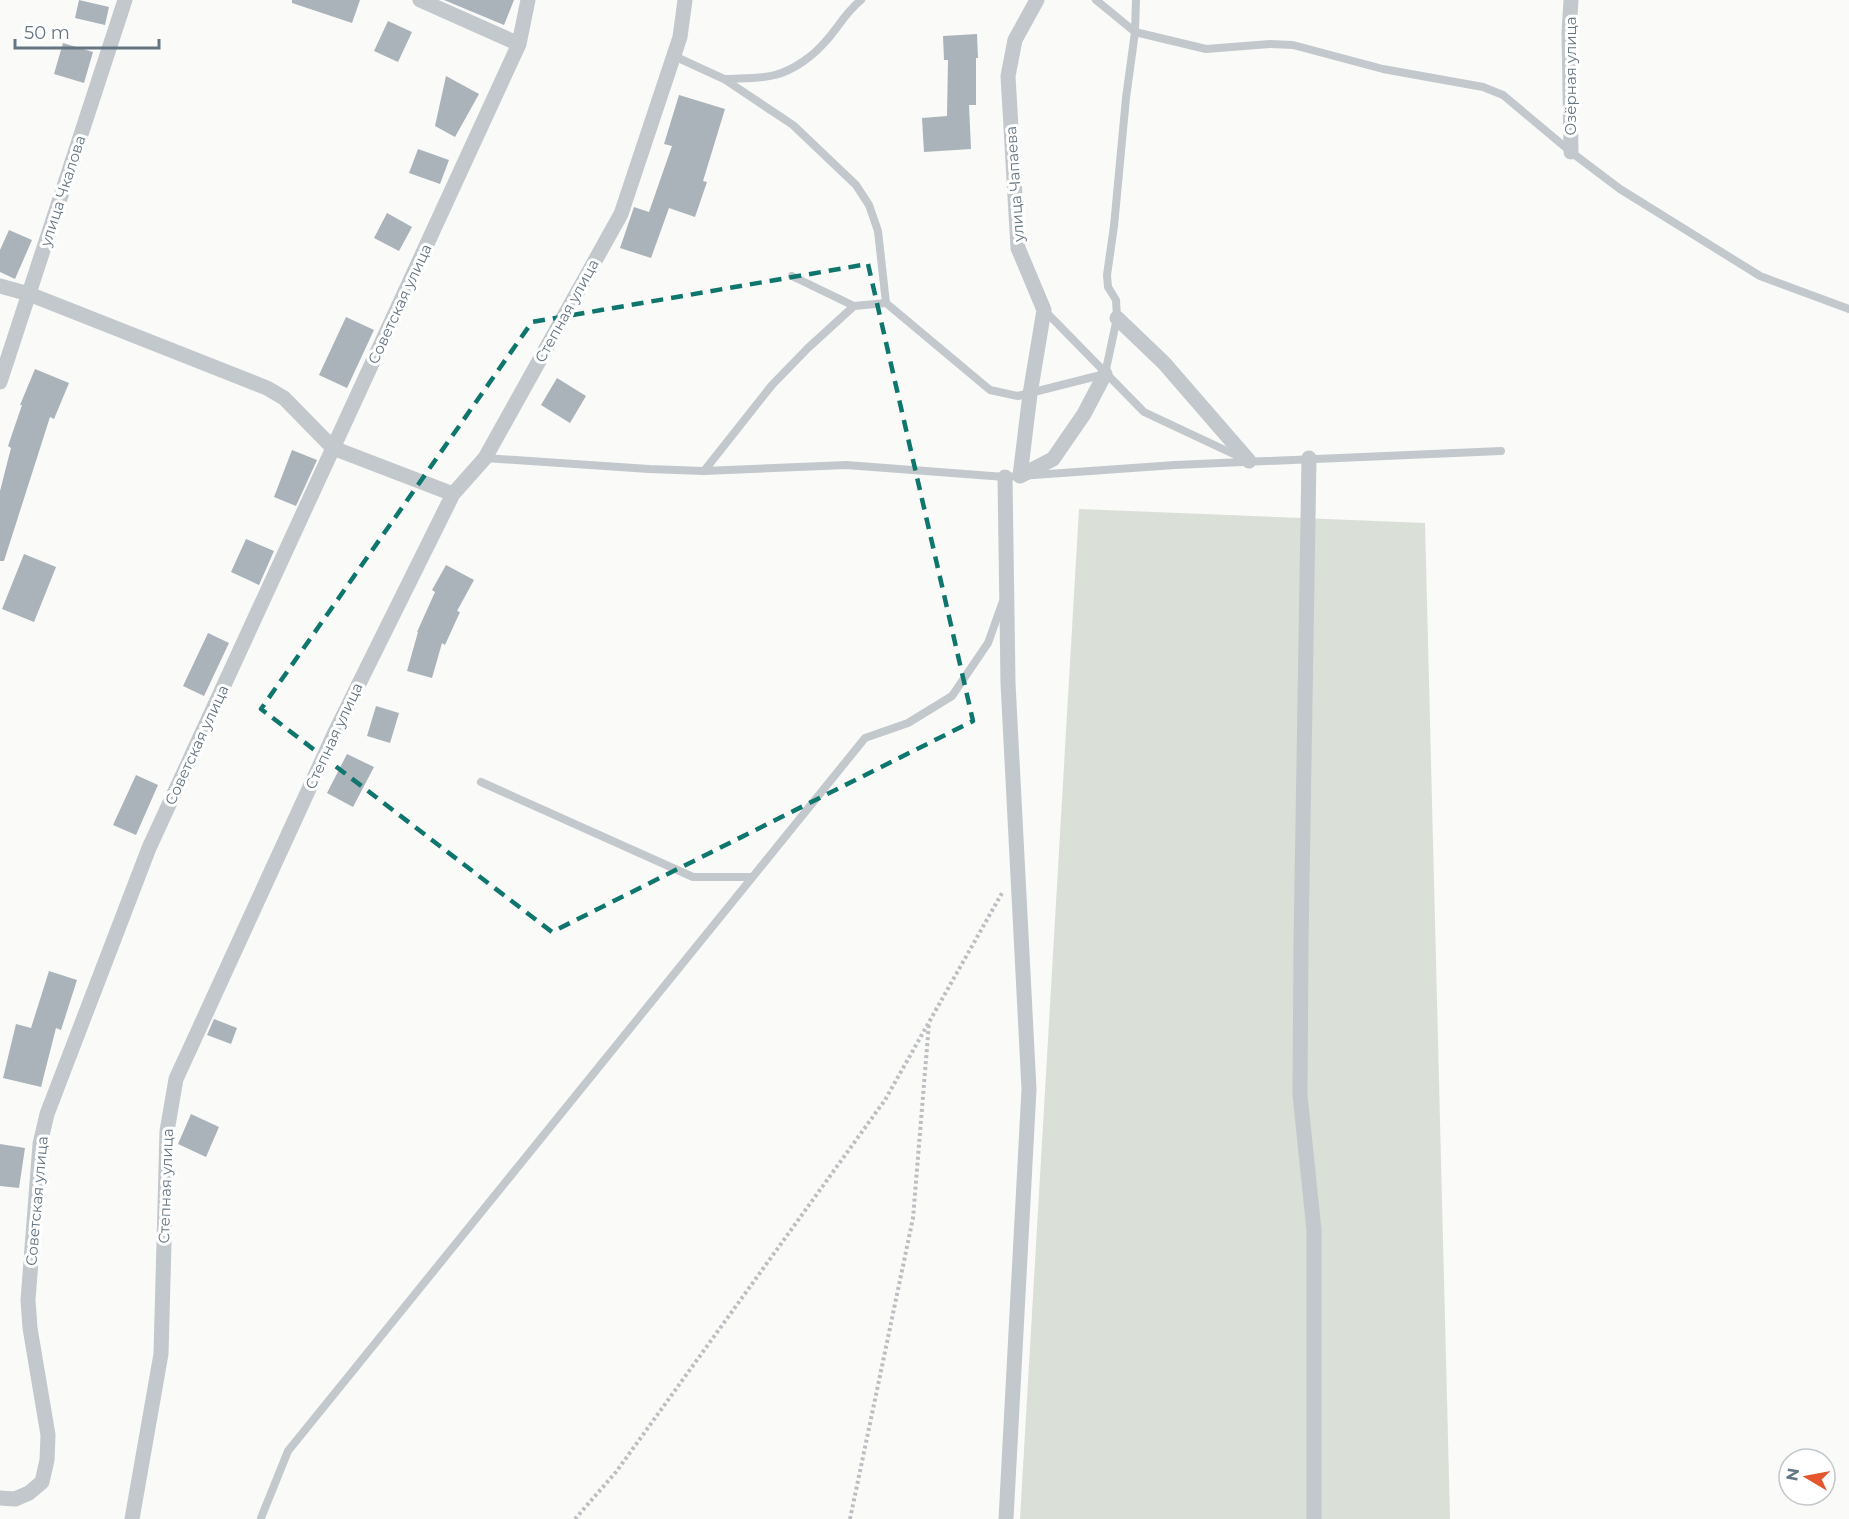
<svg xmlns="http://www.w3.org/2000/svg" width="1849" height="1519" viewBox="0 0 1849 1519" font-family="Montserrat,sans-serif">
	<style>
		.green { fill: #dadfd7 }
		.building { fill: #aab3b9 }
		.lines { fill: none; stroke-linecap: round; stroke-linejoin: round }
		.path { stroke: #bbbfc2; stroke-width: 4; stroke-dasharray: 3 3; stroke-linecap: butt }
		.service { stroke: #c3c8cc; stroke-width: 8 }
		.minor { stroke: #c3c8cc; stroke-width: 15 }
		.marked { fill: none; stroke: #0f766e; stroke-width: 4.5; stroke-dasharray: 12 8; stroke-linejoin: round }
		.labels { text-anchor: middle; stroke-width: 6; stroke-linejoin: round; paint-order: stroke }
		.street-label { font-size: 15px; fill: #657683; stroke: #fff }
	</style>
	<rect width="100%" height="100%" fill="#fafaf8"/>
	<path class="green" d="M 1079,509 L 1425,523 L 1450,1519 L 1020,1519 Z"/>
	<path class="building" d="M 79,0 L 109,7 L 105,25 L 75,18 Z
		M 292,0 L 360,0 L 352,23 L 292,3 Z
		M 444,0 L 514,0 L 504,25 Z
		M 388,21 L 412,32 L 398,62 L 374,51 Z
		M 977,34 L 978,58 L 976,58 L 976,105 L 969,105 L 971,149 L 924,152 L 922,118 L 947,116 L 948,60 L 944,60 L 943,36 Z
		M 63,43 L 93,52 L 84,83 L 54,74 Z
		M 446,76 L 479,94 L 455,137 L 435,126 Z
		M 679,95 L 725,109 L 703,181 L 707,182 L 695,217 L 669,208 L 651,258 L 620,248 L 634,207 L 649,212 L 672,146 L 664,144 Z
		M 418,149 L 449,160 L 440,184 L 409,173 Z
		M 387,213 L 412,227 L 399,251 L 374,238 Z
		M 9,230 L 32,240 L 15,279 L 0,272 L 0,250 Z
		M 346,317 L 374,330 L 347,388 L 319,375 Z
		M 35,369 L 69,383 L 54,419 L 50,417 L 4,561 L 0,561 L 0,491 L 11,448 L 8,446 L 22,405 L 20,405 Z
		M 557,378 L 586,396 L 570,423 L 541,405 Z
		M 292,450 L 317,460 L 296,506 L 274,497 Z
		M 246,539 L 274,551 L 259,585 L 231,572 Z
		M 24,554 L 56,567 L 34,622 L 2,609 Z
		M 446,565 L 474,580 L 457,611 L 460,612 L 445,645 L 442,643 L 432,678 L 407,671 L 418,632 L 417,632 L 435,592 L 432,590 Z
		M 208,633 L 229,643 L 204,696 L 183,686 Z
		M 376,706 L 399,713 L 390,743 L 367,736 Z
		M 347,754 L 374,767 L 353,807 L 327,793 Z
		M 136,775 L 158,785 L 136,835 L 113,825 Z
		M 49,971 L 77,980 L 61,1030 L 56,1028 L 41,1087 L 3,1078 L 16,1024 L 31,1028 Z
		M 214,1019 L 237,1028 L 231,1044 L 207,1035 Z
		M 191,1114 L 219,1127 L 206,1157 L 178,1144 Z
		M 0,1144 L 25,1148 L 19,1188 L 0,1186 Z"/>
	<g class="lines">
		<path class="path" d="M 575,1519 L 616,1472 L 885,1100 L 1002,893
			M 850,1519 L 913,1218 L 929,1023"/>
		<path class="service" d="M 1096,0 L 1135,32 L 1206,49 L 1270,44 L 1293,45 L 1383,69 L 1483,87 L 1503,95 L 1571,152 L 1620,189 L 1760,276 L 1849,309
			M 674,56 L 724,79 L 793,125 L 856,185 L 869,205 L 878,231 L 886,303
			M 724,79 C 741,78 760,79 775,75 C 794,70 813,56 825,42 C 838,28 845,13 861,0
			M 792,276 L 854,306 L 886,303 L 990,390 L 1018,396 L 1105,374 L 1117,318 L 1116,300 L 1108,287 L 1107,275 L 1114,226 L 1126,98 L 1135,32 L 1136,0
			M 1045,311 L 1144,412 L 1242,458
			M 485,458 L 649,469 L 704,471 L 846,465 L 1005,477 L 1175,465 L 1501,451
			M 704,471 L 772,385 L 808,348 L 854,306
			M 481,782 L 693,877 L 752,877
			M 261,1518 L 288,1451 L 865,738 L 908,723 L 952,696 L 988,643 L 1003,601"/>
		<path class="minor" d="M 420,0 L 519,44
			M 1571,152 L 1569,33 L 1571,0
			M 0,286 L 29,294 L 267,388 L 284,398 L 333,448 L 453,494
			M 1117,318 L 1164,363 L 1249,461
			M 0,382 L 125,0
			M 1309,458 L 1301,944 L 1300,1095 L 1314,1230 L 1314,1519
			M 1020,476 L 1030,394 L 1044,310 L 1018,248 L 1008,76 L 1015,40 L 1037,0
			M 1020,476 L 1053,459 L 1084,414 L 1105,374
			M 1005,477 L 1008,683 L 1029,1089 L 1006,1519
			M 0,1498 L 15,1499 L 29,1493 L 42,1482 L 47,1460 L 48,1435 L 30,1328 L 28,1300 L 40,1144 L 47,1114 L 149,848 L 519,44 L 528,0
			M 132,1519 L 161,1354 L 167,1131 L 176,1079 L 336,730 L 453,494 L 485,458 L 621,214 L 680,37 L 685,0"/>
	</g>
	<path class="marked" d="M 868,264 L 973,721 L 552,932 L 261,709 L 532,322 Z"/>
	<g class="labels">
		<g class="street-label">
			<text transform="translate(1571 76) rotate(-90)" y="5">Озёрная улица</text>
			<text transform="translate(1015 184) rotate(-94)" y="5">улица Чапаева</text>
			<text transform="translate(63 191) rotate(-72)" y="5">улица Чкалова</text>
			<text transform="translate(400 304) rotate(-65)" y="5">Советская улица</text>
			<text transform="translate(567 311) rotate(-61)" y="5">Степная улица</text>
			<text transform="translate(334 736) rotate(-65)" y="5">Степная улица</text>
			<text transform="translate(197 745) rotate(-65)" y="5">Советская улица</text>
			<text transform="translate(166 1186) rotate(-88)" y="5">Степная улица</text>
			<text transform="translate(37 1201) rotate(-85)" y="5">Советская улица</text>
		</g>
	</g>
	<g transform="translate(1807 1477) rotate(280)"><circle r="28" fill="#ffffff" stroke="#c1c8cd" stroke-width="1.5"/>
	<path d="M0-4.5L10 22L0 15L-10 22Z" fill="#e4572e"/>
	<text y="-9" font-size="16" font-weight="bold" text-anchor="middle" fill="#657683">N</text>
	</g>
	<path d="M15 39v9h144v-9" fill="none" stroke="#657683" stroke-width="3"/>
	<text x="24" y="39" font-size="18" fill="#657683" stroke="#ffffff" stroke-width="4.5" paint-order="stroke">50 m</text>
</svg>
